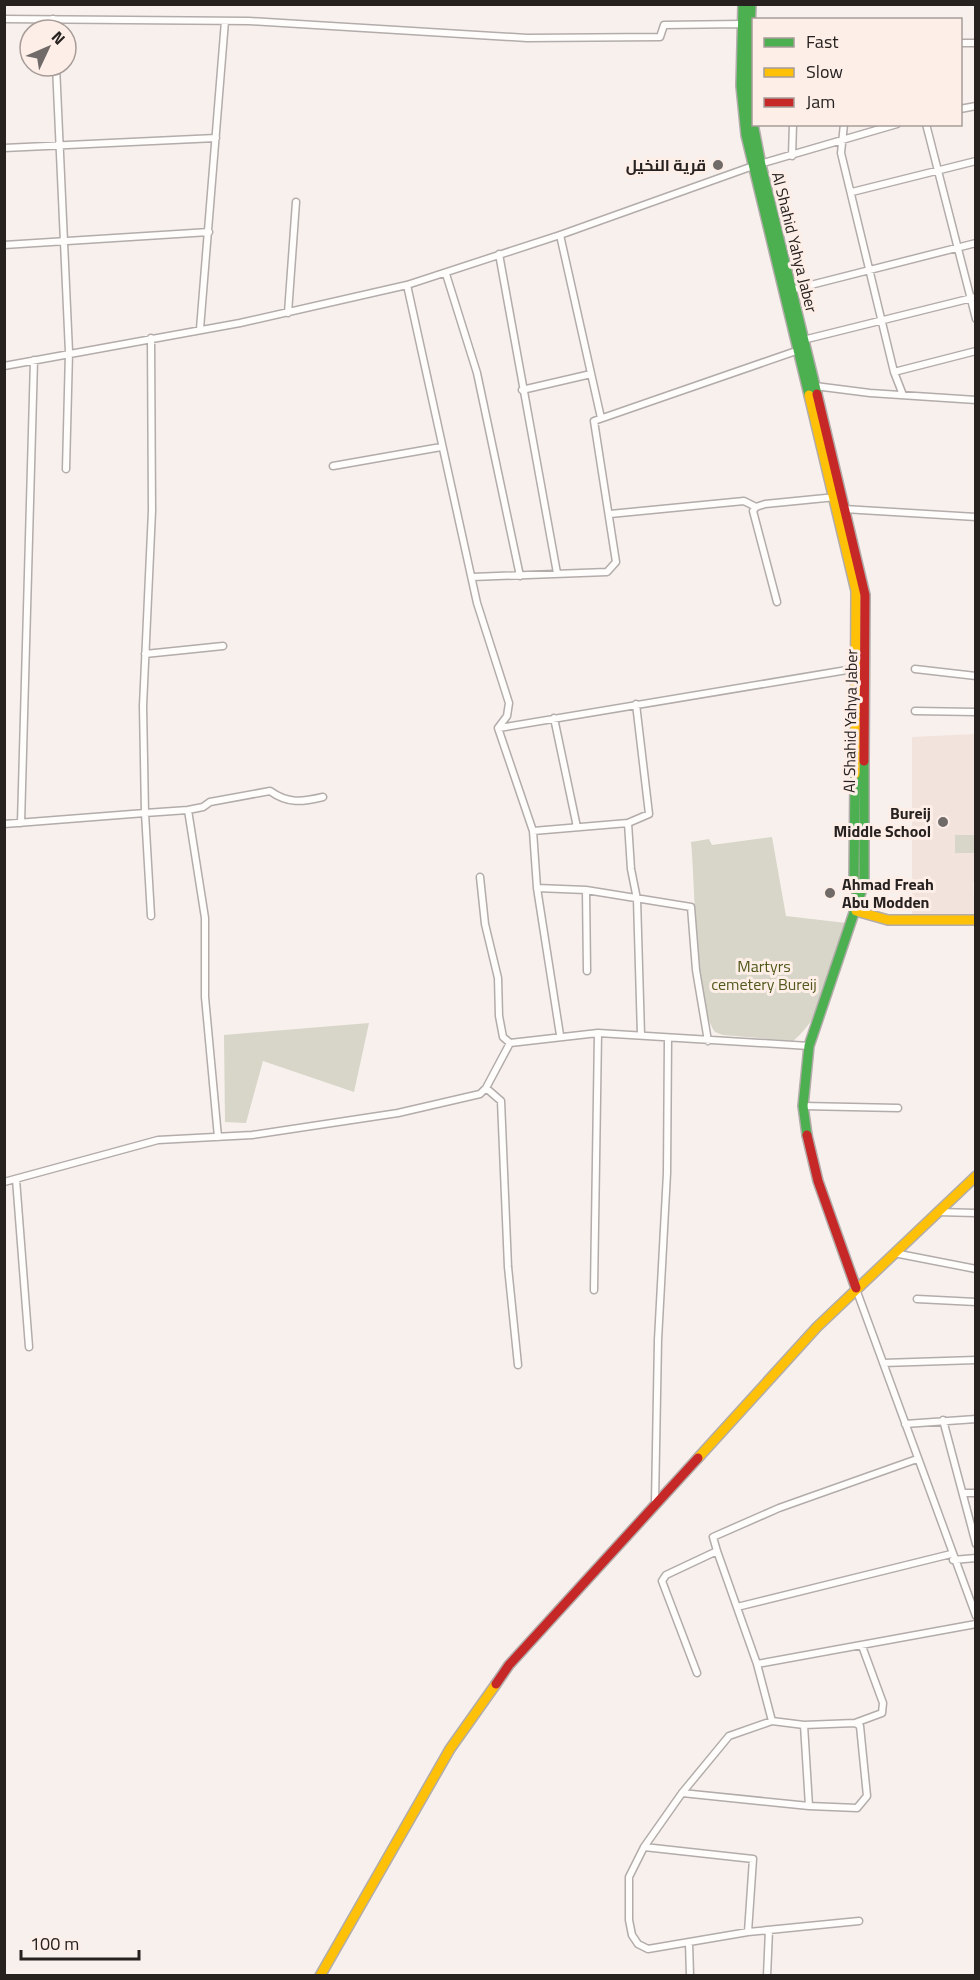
<svg xmlns="http://www.w3.org/2000/svg" width="980" height="1980" viewBox="0 0 980 1980" font-family="'Titillium Web',Cairo,sans-serif">
	<style>
		.built { fill: #f3e3dd }
		.green { fill: #d7d6c8 }
		.lines { fill: none; stroke-linecap: round; stroke-linejoin: round }
		.street-casing { stroke: #b2acaa; stroke-width: 9 }
		.fast-casing { stroke: #b2acaa; stroke-width: 12 }
		.slow-casing { stroke: #b2acaa; stroke-width: 12 }
		.jam-casing { stroke: #b2acaa; stroke-width: 12 }
		.street { stroke: #fefdfc; stroke-width: 6 }
		.fast { stroke: #4caf50; stroke-width: 9 }
		.slow { stroke: #ffc107; stroke-width: 9 }
		.jam { stroke: #c62828; stroke-width: 9 }
		.poi-dot { fill: #706a68; stroke: #fdeee8; stroke-width: 2 }
		.labels { text-anchor: middle; stroke-width: 6; stroke-linejoin: round; paint-order: stroke }
		.poi-label { font-size: 16px; font-weight: bold; fill: #272220; stroke: #fdeee8; text-anchor: end }
		.street-label { font-size: 16px; fill: #272220; stroke: #fdeee8 }
		.park-label { font-size: 16px; fill: #50581b; stroke: #fdeee8 }
	</style>
	<rect width="100%" height="100%" fill="#f8f0ed"/>
	<path class="built" d="M 975,734 L 976,882 L 973,883 L 975,915 L 912,916 L 912,737 Z"/>
	<path class="green" d="M 955,835 L 975,835 L 975,853 L 955,853 Z
		M 772,837 L 786,916 L 846,923 C 834,961 826,1015 793,1041 L 723,1035 L 715,1032 C 695,1008 695,879 691,842 L 709,839 L 712,845 Z
		M 369,1023 L 354,1092 L 263,1061 L 246,1123 L 225,1122 L 224,1035 Z"/>
	<g class="lines">
		<defs>
			<path id="street" d="M 4,19 L 249,21 L 527,38 L 660,37 L 664,25 L 742,24 L 744,26
				M 53,19 L 54,30
				M 960,43 L 976,43
				M 56,66 L 69,352 L 66,469
				M 960,109 L 976,106
				M 844,124 L 841,153 L 894,372 L 903,395
				M 926,124 L 976,319
				M 4,148 L 216,138
				M 792,156 L 793,124
				M 852,192 L 976,161
				M 560,235 L 601,418
				M 4,245 L 209,232
				M 499,254 L 557,573
				M 446,274 L 477,373 L 520,576
				M 407,285 L 477,603 L 509,703 L 507,716 L 498,728 L 533,831 L 537,888 L 560,1035
				M 791,290 L 976,243
				M 288,313 L 296,202
				M 200,329 L 225,21
				M 151,338 L 152,511 L 143,706 L 145,813 L 188,810 L 205,918 L 205,997 L 218,1137
				M 803,340 L 976,297
				M 4,366 L 240,323 L 407,285 L 560,235 L 753,166 L 897,124
				M 894,372 L 976,351
				M 815,386 L 870,393 L 976,400
				M 522,390 L 591,374
				M 333,466 L 441,447
				M 844,509 L 976,517
				M 610,514 L 744,501 L 756,507
				M 472,577 L 607,572 L 616,562 L 594,421 L 799,350
				M 777,602 L 753,511 L 756,507 L 765,504 L 836,497
				M 145,654 L 223,646
				M 915,669 L 976,676
				M 915,711 L 976,712
				M 554,718 L 577,827
				M 499,728 L 859,668
				M 188,810 L 203,807 L 210,802 L 270,791 C 288,804 302,802 323,797
				M 21,823 L 34,360
				M 628,823 L 631,869 L 637,899 L 641,1035
				M 4,824 L 145,813 L 151,916
				M 533,831 L 628,823 L 649,814 L 636,704
				M 480,877 L 485,924 L 498,978 L 499,1016 L 503,1037 L 510,1043
				M 537,888 L 586,890 L 691,907 L 696,970 L 708,1041
				M 586,890 L 587,971
				M 486,1088 L 501,1101 L 508,1267 L 518,1365
				M 803,1106 L 898,1108
				M 16,1179 L 29,1347
				M 4,1182 L 158,1140 L 252,1135 L 398,1113 L 480,1094 L 486,1088 L 510,1043 L 598,1033 L 809,1046
				M 937,1212 L 976,1213
				M 894,1253 L 976,1269
				M 856,1289 L 976,1616
				M 594,1290 L 598,1033
				M 917,1299 L 976,1302
				M 883,1363 L 976,1360
				M 943,1420 L 976,1544
				M 905,1424 L 976,1419
				M 963,1493 L 976,1493
				M 655,1503 L 658,1340 L 667,1173 L 668,1038
				M 717,1551 L 757,1664 L 772,1721 L 729,1736 L 682,1793 L 644,1847 L 629,1877 L 629,1920 L 632,1935 L 638,1944 L 648,1949 L 748,1932 L 859,1921
				M 953,1560 L 976,1558
				M 737,1607 L 951,1554
				M 757,1664 L 976,1624
				M 697,1673 L 662,1581 L 666,1575 L 717,1551 L 713,1537 L 779,1508 L 917,1459
				M 855,1723 L 882,1713 L 883,1703 L 862,1646
				M 804,1725 L 809,1806
				M 682,1793 L 809,1806 L 857,1808 L 867,1796 L 860,1726 L 855,1723 L 804,1725 L 772,1721
				M 644,1847 L 753,1859 L 748,1932
				M 689,1942 L 690,1976
				M 767,1976 L 769,1930"/>
			<path id="fast" d="M 743,4 L 741,86 L 746,135 L 809,395
				M 751,4 L 748,98 L 761,165 L 817,394
				M 855,774 L 854,881 L 859,901
				M 807,1135 L 803,1106 L 809,1046 L 864,883 L 864,761"/>
			<path id="slow" d="M 809,395 L 856,591 L 855,774
				M 856,911 L 888,920 L 976,920
				M 698,1458 L 817,1327 L 976,1176
				M 320,1976 L 450,1749 L 496,1684"/>
			<path id="jam" d="M 817,394 L 865,595 L 864,761
				M 807,1135 L 818,1181 L 856,1288
				M 496,1684 L 509,1665 L 698,1458"/>
		</defs>
		<use href="#street" class="street-casing"/>
		<use href="#fast" class="fast-casing"/>
		<use href="#slow" class="slow-casing"/>
		<use href="#jam" class="jam-casing"/>
		<use href="#street" class="street"/>
		<use href="#fast" class="fast"/>
		<use href="#slow" class="slow"/>
		<use href="#jam" class="jam"/>
	</g>
	<g class="poi-dot">
		<circle cx="718" cy="165" r="6"/>
		<circle cx="943" cy="822" r="6"/>
		<circle cx="830" cy="893" r="6"/>
	</g>
	<g class="labels">
		<g class="poi-label">
			<text x="706" y="171">قرية النخيل</text>
			<text x="931" y="819">Bureij<tspan x="931" dy="18">Middle School</tspan></text>
			<text x="842" y="890" text-anchor="start">Ahmad Freah<tspan x="842" dy="18">Abu Modden</tspan></text>
		</g>
		<g class="street-label">
			<text transform="translate(795 242) rotate(76)" y="6">Al Shahid Yahya Jaber</text>
			<text transform="translate(850 721) rotate(-89)" y="6">Al Shahid Yahya Jaber</text>
		</g>
		<g class="park-label">
			<text x="764" y="972">Martyrs<tspan x="764" dy="18">cemetery Bureij</tspan></text>
		</g>
	</g>
	<rect width="980" height="1980" fill="none" stroke="#272220" stroke-width="12"/>
	<rect x="752" y="18" width="210" height="108" fill="#fdeee8" stroke="#a79c98" stroke-width="1.5"/>
	<rect x="764" y="38" width="30" height="9" fill="#4caf50" stroke="#a79c98" stroke-width="1.5"/>
	<text x="806" y="48" font-size="18" fill="#272220">Fast</text>
	<rect x="764" y="68" width="30" height="9" fill="#ffc107" stroke="#a79c98" stroke-width="1.5"/>
	<text x="806" y="78" font-size="18" fill="#272220">Slow</text>
	<rect x="764" y="98" width="30" height="9" fill="#c62828" stroke="#a79c98" stroke-width="1.5"/>
	<text x="806" y="108" font-size="18" fill="#272220">Jam</text>
	<g transform="translate(48 48) rotate(46)"><circle r="28" fill="#fdeee8" stroke="#a79c98" stroke-width="1.5"/>
	<path d="M0-4.5L10 22L0 15L-10 22Z" fill="#706a68"/>
	<text y="-9" font-size="16" font-weight="bold" text-anchor="middle" fill="#272220">N</text>
	</g>
	<path d="M21 1950v9h118v-9" fill="none" stroke="#272220" stroke-width="3"/>
	<text x="30" y="1950" font-size="18" fill="#272220" stroke="#fdeee8" stroke-width="4.5" paint-order="stroke">100 m</text>
</svg>
